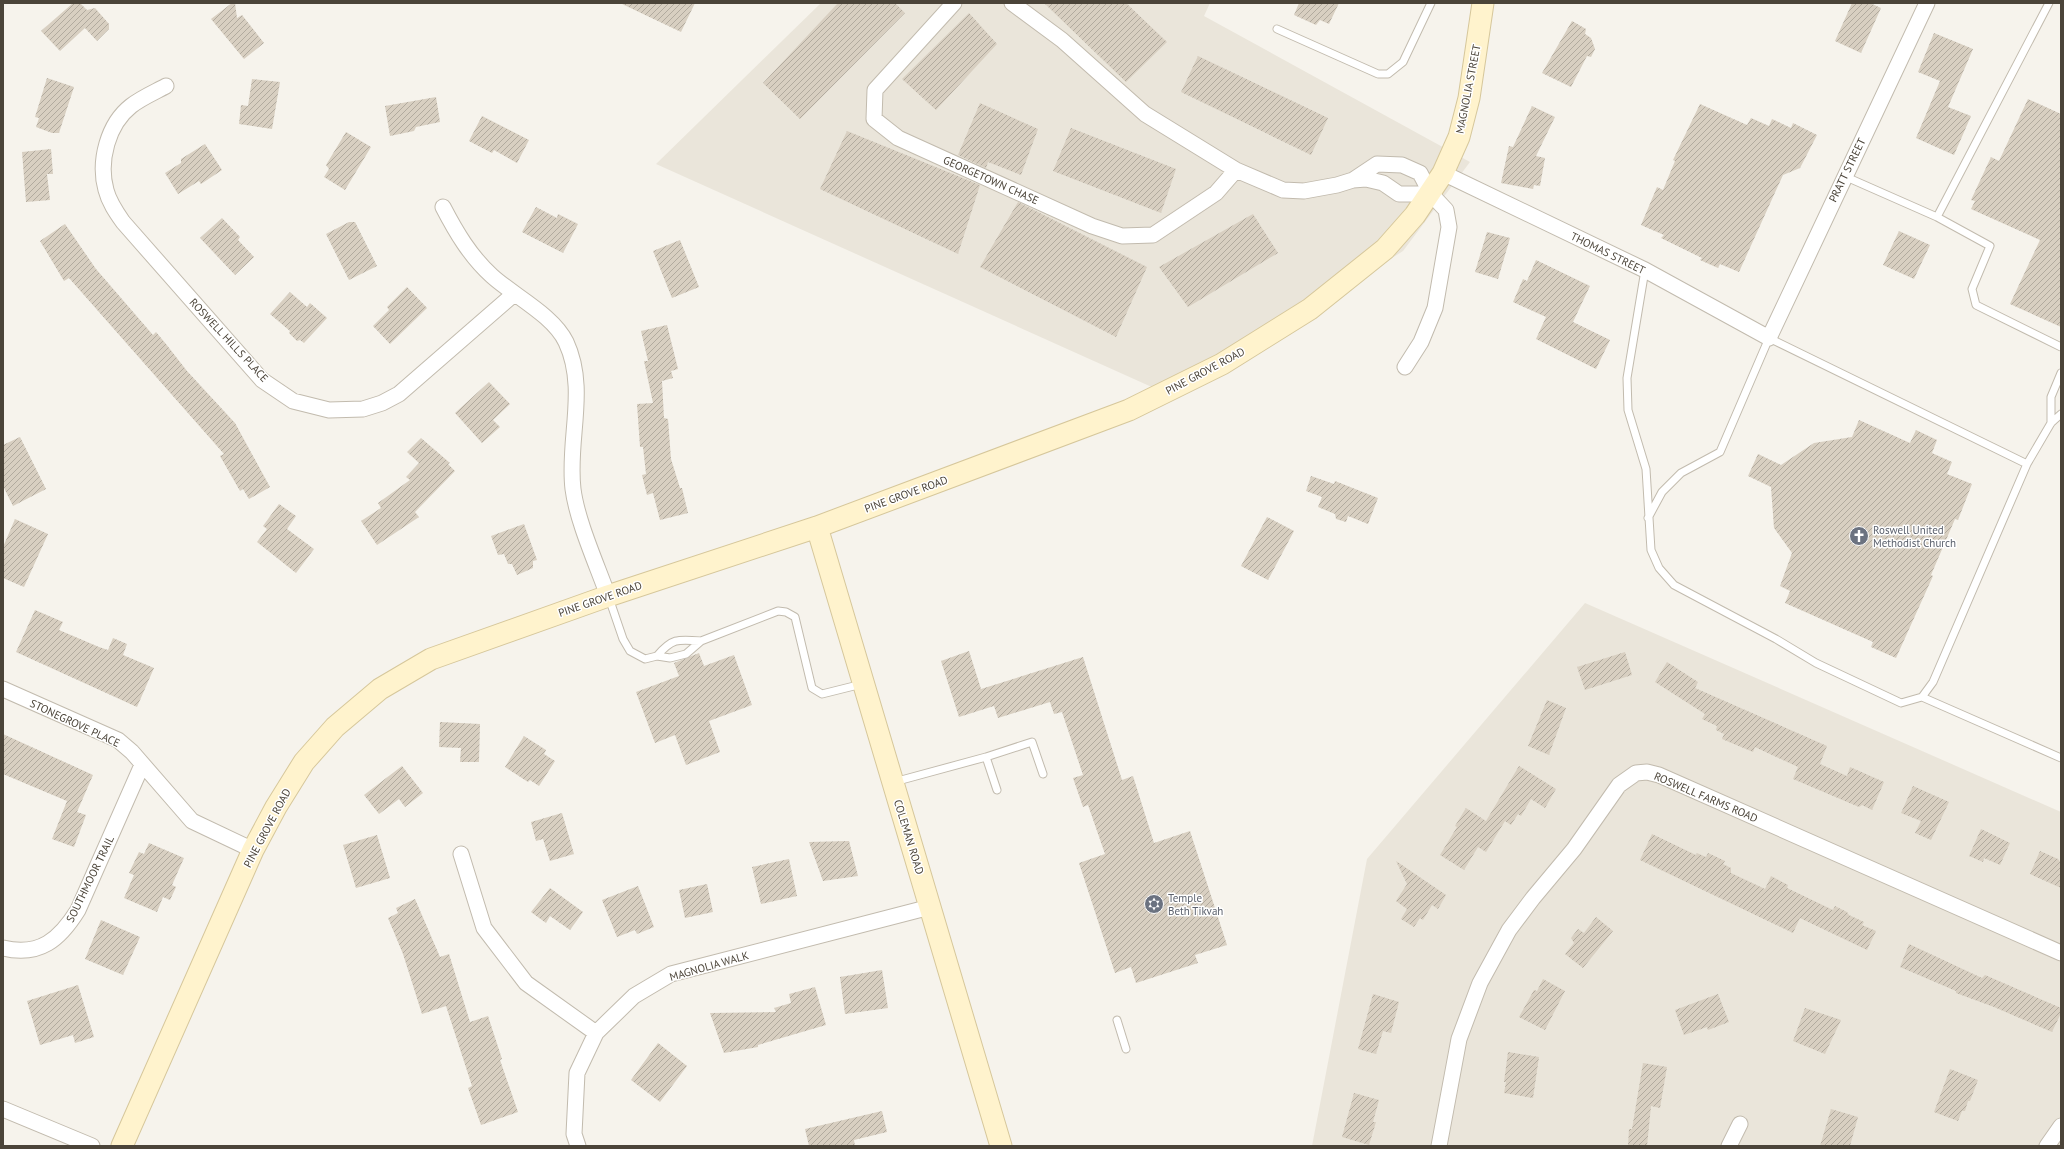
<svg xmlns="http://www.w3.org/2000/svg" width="2064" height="1149" viewBox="0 0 2064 1149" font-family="'PT Sans',sans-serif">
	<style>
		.residential { fill: #eae5da }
		.building { fill: url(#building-hatch) }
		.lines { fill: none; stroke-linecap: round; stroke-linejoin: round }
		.lane-casing { stroke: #c2bbae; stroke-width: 9 }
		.street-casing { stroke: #c2bbae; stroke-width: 17 }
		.secondary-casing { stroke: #d6c79b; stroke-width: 23 }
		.lane { stroke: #fff; stroke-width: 7 }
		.street { stroke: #fff; stroke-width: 15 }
		.secondary { stroke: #fff3cd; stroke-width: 21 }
		.labels { text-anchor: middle; stroke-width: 3; stroke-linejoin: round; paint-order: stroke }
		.street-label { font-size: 11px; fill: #4b4439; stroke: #fff }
		.worship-label { font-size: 11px; fill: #5b616d; stroke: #fff; text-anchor: start }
	</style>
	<defs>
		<pattern id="building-hatch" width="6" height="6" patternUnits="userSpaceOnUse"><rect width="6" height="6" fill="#d8cfc1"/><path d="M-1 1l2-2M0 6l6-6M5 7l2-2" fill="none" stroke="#b1aa9e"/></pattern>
	</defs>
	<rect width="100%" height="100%" fill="#f6f3ec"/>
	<path class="residential" d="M 821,3 L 1210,3 L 1204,16 L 1470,162 L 1403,251 L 1174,397 L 656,164 Z
		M 1585,603 L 2061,812 L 2061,1146 L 1312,1146 L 1367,859 Z"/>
	<path class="building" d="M 73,3 L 80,3 L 87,10 L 95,8 L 109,24 L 109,29 L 97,41 L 85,28 L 60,51 L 41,31 Z
		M 232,3 L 235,3 L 237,18 L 242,15 L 264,43 L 244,59 L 211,19 Z
		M 620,3 L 695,3 L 681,32 Z
		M 838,3 L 895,3 L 905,13 L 800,119 L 763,83 Z
		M 1044,3 L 1126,3 L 1167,42 L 1126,82 Z
		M 1299,3 L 1339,3 L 1329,24 L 1320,20 L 1316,25 L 1294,15 Z
		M 1852,3 L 1870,3 L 1881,8 L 1861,53 L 1835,41 Z
		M 969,13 L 997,44 L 936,110 L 902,79 Z
		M 1572,21 L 1586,29 L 1585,34 L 1591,38 L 1595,49 L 1591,57 L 1587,56 L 1571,87 L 1542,73 Z
		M 1934,33 L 1973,49 L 1948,107 L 1971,116 L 1954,155 L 1916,138 L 1940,81 L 1918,72 Z
		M 1198,56 L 1328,118 L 1311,155 L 1181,92 Z
		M 47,78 L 74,87 L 59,133 L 52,133 L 36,127 L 39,118 L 35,117 Z
		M 252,79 L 280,82 L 272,129 L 239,124 L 241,105 L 248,106 Z
		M 436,97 L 440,122 L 416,127 L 414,131 L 390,136 L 385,106 Z
		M 2028,99 L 2061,114 L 2061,327 L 2010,304 L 2040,240 L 1971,209 L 1975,201 L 1971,200 L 1991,157 L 1999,161 Z
		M 980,103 L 1038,129 L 1021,175 L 988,162 L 986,168 L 958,155 Z
		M 1700,104 L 1747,125 L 1751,118 L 1769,126 L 1772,119 L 1791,128 L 1793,123 L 1817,135 L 1800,168 L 1783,175 L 1739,272 L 1720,264 L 1718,268 L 1700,260 L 1702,258 L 1661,238 L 1664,235 L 1641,225 L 1657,187 L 1663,190 L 1675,161 L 1673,160 Z
		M 1532,106 L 1555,117 L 1536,156 L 1545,158 L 1540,186 L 1534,185 L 1533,189 L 1501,183 L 1509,146 L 1513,147 Z
		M 482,116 L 529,140 L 517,163 L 494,150 L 492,153 L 469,141 Z
		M 1071,128 L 1176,169 L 1161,213 L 1053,171 Z
		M 847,131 L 980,185 L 958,254 L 820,189 Z
		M 346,132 L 371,147 L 345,190 L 324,177 L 329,169 L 326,165 Z
		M 205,144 L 222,170 L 201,184 L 199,181 L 178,194 L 165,173 L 181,163 L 181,159 Z
		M 51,149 L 53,174 L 47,174 L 50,200 L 26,202 L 22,152 Z
		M 1018,202 L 1147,267 L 1116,337 L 980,267 Z
		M 536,207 L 557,218 L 558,214 L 578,224 L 563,253 L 522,232 Z
		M 1253,214 L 1278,253 L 1188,307 L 1159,267 Z
		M 222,218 L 240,237 L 238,240 L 254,257 L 235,275 L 200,238 Z
		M 349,222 L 355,222 L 377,266 L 349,280 L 326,234 Z
		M 65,224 L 96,269 L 153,335 L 156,332 L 166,344 L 187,371 L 235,423 L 270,487 L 249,499 L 243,489 L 240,491 L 220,456 L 224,454 L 69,278 L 64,281 L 40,241 Z
		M 1899,231 L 1930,245 L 1914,279 L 1883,265 Z
		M 1487,232 L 1510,238 L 1498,279 L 1475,272 Z
		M 680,240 L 699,287 L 672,298 L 653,251 Z
		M 1536,260 L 1590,286 L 1573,322 L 1610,340 L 1596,369 L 1536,339 L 1546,317 L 1513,302 L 1523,279 L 1527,281 Z
		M 407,287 L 427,308 L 390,344 L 373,326 L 389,310 L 387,307 Z
		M 290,292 L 307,307 L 310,303 L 327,318 L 304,343 L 300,340 L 297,341 L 289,333 L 290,331 L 270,314 Z
		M 667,325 L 678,369 L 671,371 L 673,378 L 662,381 L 664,418 L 668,419 L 671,459 L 680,488 L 682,488 L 688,513 L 660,520 L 653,493 L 647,495 L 642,475 L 646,474 L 643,447 L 640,447 L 637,404 L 653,403 L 644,361 L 648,361 L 641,331 Z
		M 489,382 L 510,404 L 493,420 L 500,427 L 482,443 L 455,413 Z
		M 1859,420 L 1910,443 L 1916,430 L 1937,440 L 1932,453 L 1952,462 L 1947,474 L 1972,484 L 1958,520 L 1955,519 L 1931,575 L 1933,576 L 1896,658 L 1871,647 L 1873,642 L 1785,603 L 1790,591 L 1780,586 L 1792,553 L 1774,528 L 1771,487 L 1748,476 L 1758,454 L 1781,465 L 1814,443 L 1852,437 Z
		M 20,437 L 46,489 L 13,506 L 3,486 L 3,445 Z
		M 421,438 L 450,463 L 448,464 L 455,471 L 415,512 L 419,517 L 377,545 L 361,521 L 381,508 L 378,503 L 410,480 L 406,477 L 419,463 L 407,452 Z
		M 1311,476 L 1334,484 L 1335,481 L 1378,498 L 1368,524 L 1348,516 L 1346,522 L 1336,519 L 1335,514 L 1318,507 L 1322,497 L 1306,491 Z
		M 279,504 L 296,516 L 287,529 L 314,549 L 296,573 L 257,542 L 267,529 L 263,526 Z
		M 1267,517 L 1294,531 L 1268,580 L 1241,566 Z
		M 15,519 L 48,534 L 24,587 L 3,578 L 3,547 Z
		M 524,524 L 537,560 L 533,561 L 533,568 L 517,575 L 512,564 L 508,564 L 504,554 L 498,555 L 491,536 Z
		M 35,610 L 63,622 L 59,630 L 99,647 L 108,650 L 113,638 L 127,644 L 123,655 L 154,668 L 137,707 L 16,652 Z
		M 969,651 L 981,689 L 1083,657 L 1122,780 L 1133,776 L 1154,843 L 1190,831 L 1227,945 L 1195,955 L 1198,963 L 1136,983 L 1131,967 L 1115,973 L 1079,863 L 1105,854 L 1088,805 L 1083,807 L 1073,778 L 1083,775 L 1062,712 L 1054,714 L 1050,702 L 998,718 L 994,706 L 959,717 L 941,661 Z
		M 1625,652 L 1632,675 L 1585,690 L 1577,667 Z
		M 699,653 L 704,666 L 734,655 L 752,705 L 709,721 L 720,752 L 686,765 L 675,735 L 655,743 L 636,692 L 679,676 L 674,663 Z
		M 1667,662 L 1698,682 L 1695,688 L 1827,746 L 1820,764 L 1847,776 L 1850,767 L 1884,782 L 1872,810 L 1862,805 L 1859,807 L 1793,779 L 1798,767 L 1755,747 L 1753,752 L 1722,739 L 1724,734 L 1716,730 L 1717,726 L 1702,719 L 1705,714 L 1655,682 Z
		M 1547,700 L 1566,708 L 1549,755 L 1528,746 Z
		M 440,722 L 480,724 L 479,762 L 460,762 L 461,748 L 439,747 Z
		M 3,734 L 93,775 L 77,812 L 86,815 L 74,847 L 52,839 L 67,801 L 3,774 Z
		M 524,736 L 546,750 L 544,754 L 555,761 L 539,786 L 530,780 L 528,782 L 505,767 Z
		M 402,766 L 423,793 L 405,807 L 399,799 L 379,814 L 364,795 Z
		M 1519,766 L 1556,789 L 1545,808 L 1531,799 L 1521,816 L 1518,814 L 1511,825 L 1505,821 L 1486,852 L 1478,847 L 1464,870 L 1440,855 L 1457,827 L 1455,826 L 1466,808 L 1486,821 Z
		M 1913,786 L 1949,802 L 1931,840 L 1915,833 L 1921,821 L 1901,813 Z
		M 562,813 L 574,854 L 550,861 L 543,839 L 536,841 L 531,822 Z
		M 1981,829 L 2010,843 L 2000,865 L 1984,858 L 1983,862 L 1969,856 Z
		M 1652,834 L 1696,855 L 1697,853 L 1706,857 L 1708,853 L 1725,861 L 1723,864 L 1731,868 L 1731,873 L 1765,889 L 1771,876 L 1788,885 L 1787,888 L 1833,910 L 1835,906 L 1847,912 L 1849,915 L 1864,922 L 1862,925 L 1876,931 L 1867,950 L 1800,918 L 1793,933 L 1640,860 Z
		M 377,835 L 390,878 L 356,888 L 343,845 Z
		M 849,841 L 858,876 L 823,881 L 809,842 Z
		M 149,843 L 184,858 L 172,885 L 176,887 L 170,900 L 163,897 L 157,912 L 124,898 L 134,875 L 129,873 L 139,852 L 144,854 Z
		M 2040,851 L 2058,859 L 2061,863 L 2061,888 L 2030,874 Z
		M 789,859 L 797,896 L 761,904 L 752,867 Z
		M 1396,861 L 1446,895 L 1438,909 L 1432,905 L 1423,920 L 1420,918 L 1414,927 L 1401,919 L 1407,909 L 1396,901 L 1407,884 Z
		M 707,884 L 713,912 L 685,918 L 679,890 Z
		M 638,886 L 654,927 L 637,934 L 635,930 L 617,937 L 602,900 Z
		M 550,888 L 583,912 L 570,930 L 550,916 L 546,923 L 531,912 Z
		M 415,899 L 440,957 L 449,954 L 470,1022 L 488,1016 L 502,1059 L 500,1060 L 518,1112 L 481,1125 L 468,1088 L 472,1086 L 446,1006 L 422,1014 L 403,954 L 388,918 L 398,913 L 396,908 Z
		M 1596,917 L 1613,931 L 1583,968 L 1565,954 L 1574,943 L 1571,938 L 1578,929 L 1584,933 Z
		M 101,920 L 140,937 L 123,975 L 85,959 Z
		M 1909,944 L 1982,978 L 1985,975 L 2061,1008 L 2061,1013 L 2052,1032 L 1994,1007 L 1956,993 L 1956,991 L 1900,967 Z
		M 882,970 L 888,1008 L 845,1014 L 840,977 Z
		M 1543,979 L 1565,991 L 1545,1030 L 1519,1017 L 1534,990 L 1537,991 Z
		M 78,985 L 94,1037 L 75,1043 L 73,1035 L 40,1045 L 27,1001 Z
		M 815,987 L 826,1025 L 758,1045 L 758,1047 L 724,1053 L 710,1013 L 776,1012 L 774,1008 L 791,1003 L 789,994 Z
		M 1373,994 L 1399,1002 L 1391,1033 L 1383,1031 L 1376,1054 L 1358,1049 Z
		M 1718,994 L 1729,1022 L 1708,1030 L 1707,1027 L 1684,1035 L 1675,1010 Z
		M 1805,1008 L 1841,1020 L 1825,1054 L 1793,1041 Z
		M 658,1043 L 687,1066 L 660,1102 L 631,1080 Z
		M 1508,1052 L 1539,1057 L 1533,1098 L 1504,1093 L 1506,1082 L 1504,1082 Z
		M 1643,1063 L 1667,1067 L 1660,1108 L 1651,1106 L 1647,1146 L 1628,1146 L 1629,1129 L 1632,1129 Z
		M 1950,1069 L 1978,1080 L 1970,1101 L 1968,1101 L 1965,1111 L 1962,1111 L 1958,1121 L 1934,1112 Z
		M 1354,1093 L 1379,1100 L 1373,1122 L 1376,1122 L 1369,1145 L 1342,1137 Z
		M 1831,1109 L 1858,1117 L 1850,1146 L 1820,1146 Z
		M 882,1111 L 887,1132 L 854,1140 L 855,1146 L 809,1146 L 805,1129 Z"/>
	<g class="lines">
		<defs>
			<path id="lane" d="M 2049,3 L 1937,217 L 1990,246 L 1972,289 L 1976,305 L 2061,347
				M 1277,29 L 1378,74 L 1388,74 L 1403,62 L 1431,3
				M 1844,176 L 1937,217
				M 1645,270 L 1627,378 L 1628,410 L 1646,469 L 1651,550 L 1659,568 L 1674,585 L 1776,639 L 1816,663 L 1901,703 L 1922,697 L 2061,758
				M 2051,423 L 2051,397 L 2061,373
				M 1648,518 L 1662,492 L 1681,473 L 1720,452 L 1769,338 L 2027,464
				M 609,598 L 623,639 L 630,651 L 645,659 L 657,656 L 670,658 L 686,654 L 701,641 L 778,611 L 786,612 L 795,617 L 812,688 L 822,694 L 862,684
				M 657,656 C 672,638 678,639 701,641
				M 1922,697 L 1933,682 L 2027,464 L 2051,423 L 2061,414
				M 986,757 L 997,790
				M 894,782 L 986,757 L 1032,742 L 1043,774
				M 1117,1020 L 1126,1049"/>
			<path id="street" d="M 954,3 L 875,90 L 874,119 L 898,138 L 1092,226 L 1122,236 L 1153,235 L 1216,193 L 1236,170 L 1283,190 L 1304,191 L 1337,185 L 1353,180 L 1366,179 L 1383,183 L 1399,194 L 1431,194
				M 1012,3 L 1062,40 L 1145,114 L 1236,170
				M 166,86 C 155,92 141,98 131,106 C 108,124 98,161 106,190 C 109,202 116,212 123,222 L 262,380 L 293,401 L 329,410 L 363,409 L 382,403 L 399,394 L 514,294
				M 1443,173 L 1645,270 L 1769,338 L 1927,3
				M 1353,180 L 1377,164 L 1402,165 L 1420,173 L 1431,194 L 1446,210 L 1449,227 L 1435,308 L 1421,342 L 1405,367
				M 443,207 C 456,232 470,256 492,276 C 514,296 553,315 566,342 C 588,389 567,440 573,489 C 577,521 597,565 608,596
				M 3,689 L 118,740 L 132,752 L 192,821 L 253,850
				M 461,854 L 484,928 L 526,983 L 596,1033
				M 3,948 C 40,957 60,939 78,910 L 142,765
				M 3,1109 L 92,1146
				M 578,1146 L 574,1134 L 577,1073 L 596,1033 L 634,996 L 671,974 L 930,907
				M 1439,1146 L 1459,1039 L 1480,983 L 1509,930 L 1533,898 L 1574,849 L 1619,785 L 1636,773 L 1647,772 L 1659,775 L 2061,953
				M 1729,1146 L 1740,1124
				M 2047,1146 L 2061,1126"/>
			<path id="secondary" d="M 817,527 L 1001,1146
				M 122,1146 L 253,850 L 276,807 L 304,762 L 335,727 L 380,689 L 431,659 L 608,596 L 817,527 L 1129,410 L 1222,364 L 1310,309 L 1385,249 L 1415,215 L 1443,173 L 1459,137 L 1469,98 L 1483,3"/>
		</defs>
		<use href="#lane" class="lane-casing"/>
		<use href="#street" class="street-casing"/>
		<use href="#secondary" class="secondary-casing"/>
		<use href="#lane" class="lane"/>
		<use href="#street" class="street"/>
		<use href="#secondary" class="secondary"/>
	</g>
	<defs>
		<symbol id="church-disc" viewBox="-11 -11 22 22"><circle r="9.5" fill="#6b7280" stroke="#fff"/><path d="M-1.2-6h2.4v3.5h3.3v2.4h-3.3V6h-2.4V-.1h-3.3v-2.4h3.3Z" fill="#fff"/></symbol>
		<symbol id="synagogue-disc" viewBox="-11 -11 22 22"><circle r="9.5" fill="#6b7280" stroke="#fff"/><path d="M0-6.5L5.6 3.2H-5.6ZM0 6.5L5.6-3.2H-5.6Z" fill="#fff"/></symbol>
	</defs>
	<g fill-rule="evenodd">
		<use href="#church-disc" x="1848" y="525" width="22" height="22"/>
		<use href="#synagogue-disc" x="1143" y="893" width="22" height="22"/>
	</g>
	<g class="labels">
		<g class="street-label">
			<text transform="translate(1468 89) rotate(-79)" y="4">MAGNOLIA STREET</text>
			<text transform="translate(1847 170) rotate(-64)" y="4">PRATT STREET</text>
			<text transform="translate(991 180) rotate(24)" y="4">GEORGETOWN CHASE</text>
			<text transform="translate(1608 253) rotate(26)" y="4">THOMAS STREET</text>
			<text transform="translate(229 340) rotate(47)" y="4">ROSWELL HILLS PLACE</text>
			<text transform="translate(1205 371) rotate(-28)" y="4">PINE GROVE ROAD</text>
			<text transform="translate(906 494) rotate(-20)" y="4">PINE GROVE ROAD</text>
			<text transform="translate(600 599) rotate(-19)" y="4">PINE GROVE ROAD</text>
			<text transform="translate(75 723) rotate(25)" y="4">STONEGROVE PLACE</text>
			<text transform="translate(1706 797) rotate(23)" y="4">ROSWELL FARMS ROAD</text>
			<text transform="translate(267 828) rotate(-62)" y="4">PINE GROVE ROAD</text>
			<text transform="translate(909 837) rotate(73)" y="4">COLEMAN ROAD</text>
			<text transform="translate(90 879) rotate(-64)" y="4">SOUTHMOOR TRAIL</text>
			<text transform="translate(709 966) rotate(-16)" y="4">MAGNOLIA WALK</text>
		</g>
		<g class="worship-label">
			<text x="1873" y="534">Roswell United<tspan x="1873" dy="13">Methodist Church</tspan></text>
			<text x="1168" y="902">Temple<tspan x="1168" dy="13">Beth Tikvah</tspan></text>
		</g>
	</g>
	<rect width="2064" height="1149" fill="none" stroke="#4b4439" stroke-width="8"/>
</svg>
